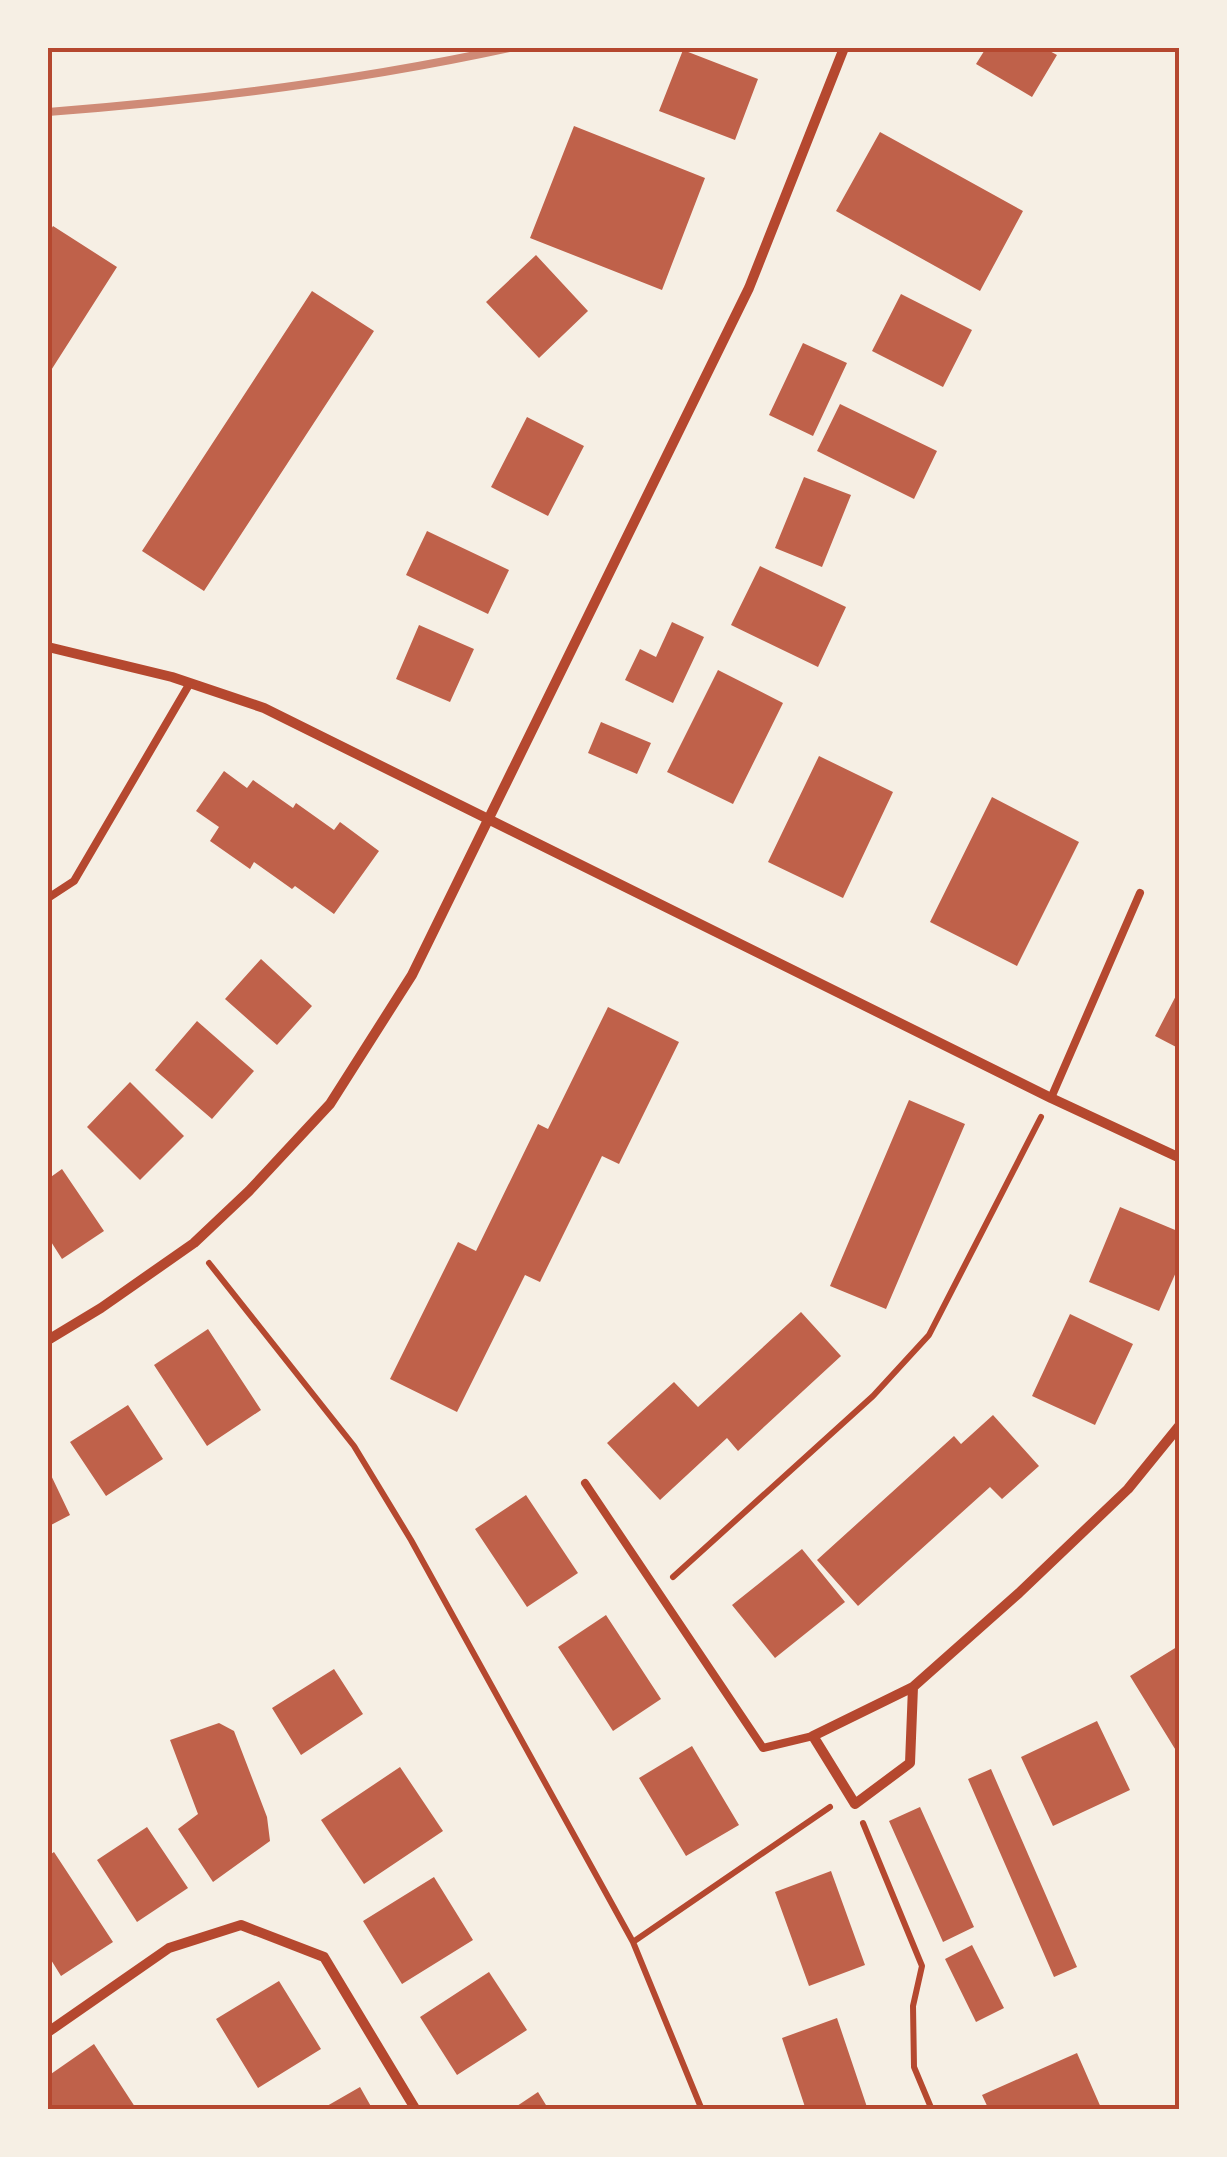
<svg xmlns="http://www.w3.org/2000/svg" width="1227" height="2157" viewBox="0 0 1227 2157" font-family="Bitter,serif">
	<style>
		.building { fill: #bf614a }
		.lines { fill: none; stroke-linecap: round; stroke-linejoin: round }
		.path { stroke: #b5482f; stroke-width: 6 }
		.service { stroke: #b5482f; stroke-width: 8 }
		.minor { stroke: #b5482f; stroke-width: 10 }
		.rail { stroke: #cf8b77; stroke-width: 8 }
		.neatline { fill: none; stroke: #b5482f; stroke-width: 4 }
	</style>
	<rect width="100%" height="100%" fill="#f6efe4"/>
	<path class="building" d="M 986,48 L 1044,48 L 1057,55 L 1032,97 L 976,64 Z
		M 683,50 L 758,79 L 735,140 L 659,111 Z
		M 574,126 L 705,178 L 662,290 L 530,238 Z
		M 880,132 L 1023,211 L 980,291 L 836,211 Z
		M 53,226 L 117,267 L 48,375 L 48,234 Z
		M 536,255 L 588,311 L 539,358 L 486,302 Z
		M 312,291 L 374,331 L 204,591 L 142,551 Z
		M 901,294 L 972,330 L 943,387 L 872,351 Z
		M 803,343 L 847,363 L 813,436 L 769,415 Z
		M 840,404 L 937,451 L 914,499 L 817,451 Z
		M 527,417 L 584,446 L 548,516 L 491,487 Z
		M 804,477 L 851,495 L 822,567 L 775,548 Z
		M 427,531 L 509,570 L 488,614 L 406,575 Z
		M 760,566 L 846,607 L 818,667 L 731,625 Z
		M 672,622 L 704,637 L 673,703 L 625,680 L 640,649 L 656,657 Z
		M 419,625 L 474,649 L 450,702 L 396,679 Z
		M 718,670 L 783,703 L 733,804 L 667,772 Z
		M 601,722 L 651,743 L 637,774 L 588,753 Z
		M 819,756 L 893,792 L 843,898 L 768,862 Z
		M 224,771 L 247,788 L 253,780 L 293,808 L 296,803 L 334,830 L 340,822 L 379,851 L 334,914 L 295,886 L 292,889 L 254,862 L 250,869 L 210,841 L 219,827 L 196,811 Z
		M 992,797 L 1079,842 L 1017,966 L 930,922 Z
		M 261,959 L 312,1006 L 277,1045 L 225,999 Z
		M 1180,988 L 1180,1049 L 1155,1036 Z
		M 608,1007 L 679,1042 L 619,1164 L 602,1156 L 540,1282 L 525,1275 L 457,1412 L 390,1379 L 458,1242 L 476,1251 L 538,1124 L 548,1129 Z
		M 197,1021 L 254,1071 L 212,1119 L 155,1070 Z
		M 130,1082 L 184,1136 L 140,1180 L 87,1127 Z
		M 909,1100 L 965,1124 L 886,1309 L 830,1286 Z
		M 62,1169 L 104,1231 L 62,1259 L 48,1237 L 48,1179 Z
		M 1120,1207 L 1180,1232 L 1180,1263 L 1159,1311 L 1089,1282 Z
		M 801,1312 L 841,1356 L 738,1451 L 727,1438 L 660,1500 L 607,1443 L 674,1382 L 698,1407 Z
		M 1070,1314 L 1133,1344 L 1095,1425 L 1032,1396 Z
		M 208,1329 L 261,1410 L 207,1446 L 154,1365 Z
		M 128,1405 L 163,1459 L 106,1496 L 70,1442 Z
		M 993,1415 L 1039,1466 L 1002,1499 L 990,1487 L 858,1606 L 817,1560 L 954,1436 L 961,1444 Z
		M 48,1469 L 70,1515 L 51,1525 L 48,1518 Z
		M 526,1495 L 578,1573 L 527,1607 L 475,1529 Z
		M 802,1549 L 845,1602 L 775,1658 L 732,1605 Z
		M 606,1615 L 661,1699 L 613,1731 L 558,1647 Z
		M 1180,1645 L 1180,1757 L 1130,1676 Z
		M 334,1669 L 363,1714 L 301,1755 L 272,1708 Z
		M 1097,1721 L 1130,1790 L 1053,1826 L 1021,1757 Z
		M 219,1723 L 234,1731 L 267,1817 L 270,1841 L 213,1882 L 178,1829 L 198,1814 L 170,1740 Z
		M 692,1746 L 739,1825 L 686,1856 L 639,1778 Z
		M 400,1767 L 443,1831 L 364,1884 L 321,1820 Z
		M 991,1769 L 1077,1967 L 1054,1977 L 968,1779 Z
		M 920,1807 L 974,1927 L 943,1942 L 889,1821 Z
		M 147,1827 L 188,1888 L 137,1922 L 97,1860 Z
		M 54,1852 L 113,1942 L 61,1976 L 48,1955 L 48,1856 Z
		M 831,1871 L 865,1965 L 809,1986 L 775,1892 Z
		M 434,1877 L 473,1940 L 402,1984 L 363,1921 Z
		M 972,1945 L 1004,2008 L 976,2022 L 945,1959 Z
		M 489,1972 L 527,2030 L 457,2075 L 420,2017 Z
		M 279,1981 L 321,2049 L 258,2088 L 216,2019 Z
		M 837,2018 L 868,2110 L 806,2110 L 782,2038 Z
		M 94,2044 L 137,2110 L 51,2110 L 48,2104 L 48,2076 Z
		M 1077,2053 L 1102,2110 L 989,2110 L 982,2095 Z
		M 360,2087 L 373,2110 L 320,2110 Z
		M 538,2092 L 549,2110 L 511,2110 Z"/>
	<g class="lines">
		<path class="path" d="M 209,1263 L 354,1446 L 411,1540 L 633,1942 L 702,2110
			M 673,1577 L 873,1396 L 929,1335 L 1041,1117
			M 863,1823 L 922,1966 L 913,2006 L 914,2067 L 932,2110
			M 633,1942 L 830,1807"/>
		<path class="service" d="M 48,898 L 74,881 L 190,683
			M 1051,1098 L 1140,893
			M 585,1483 L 763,1748 L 813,1736"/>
		<path class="minor" d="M 48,647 L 172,677 L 264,708 L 1051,1098 L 1180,1158
			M 48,1340 L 101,1308 L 194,1243 L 249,1191 L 330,1104 L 412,975 L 749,288 L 844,48
			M 913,1687 L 910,1763 L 855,1804 L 813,1736 L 913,1687 L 1019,1593 L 1128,1489 L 1180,1425
			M 48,2032 L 169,1948 L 241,1925 L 324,1957 L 416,2110"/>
		<path class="rail" d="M 48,112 C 203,100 357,81 509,48"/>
	</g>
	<rect width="1227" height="2157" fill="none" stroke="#f6efe4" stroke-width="100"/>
	<rect x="50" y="50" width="1127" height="2057" class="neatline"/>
</svg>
